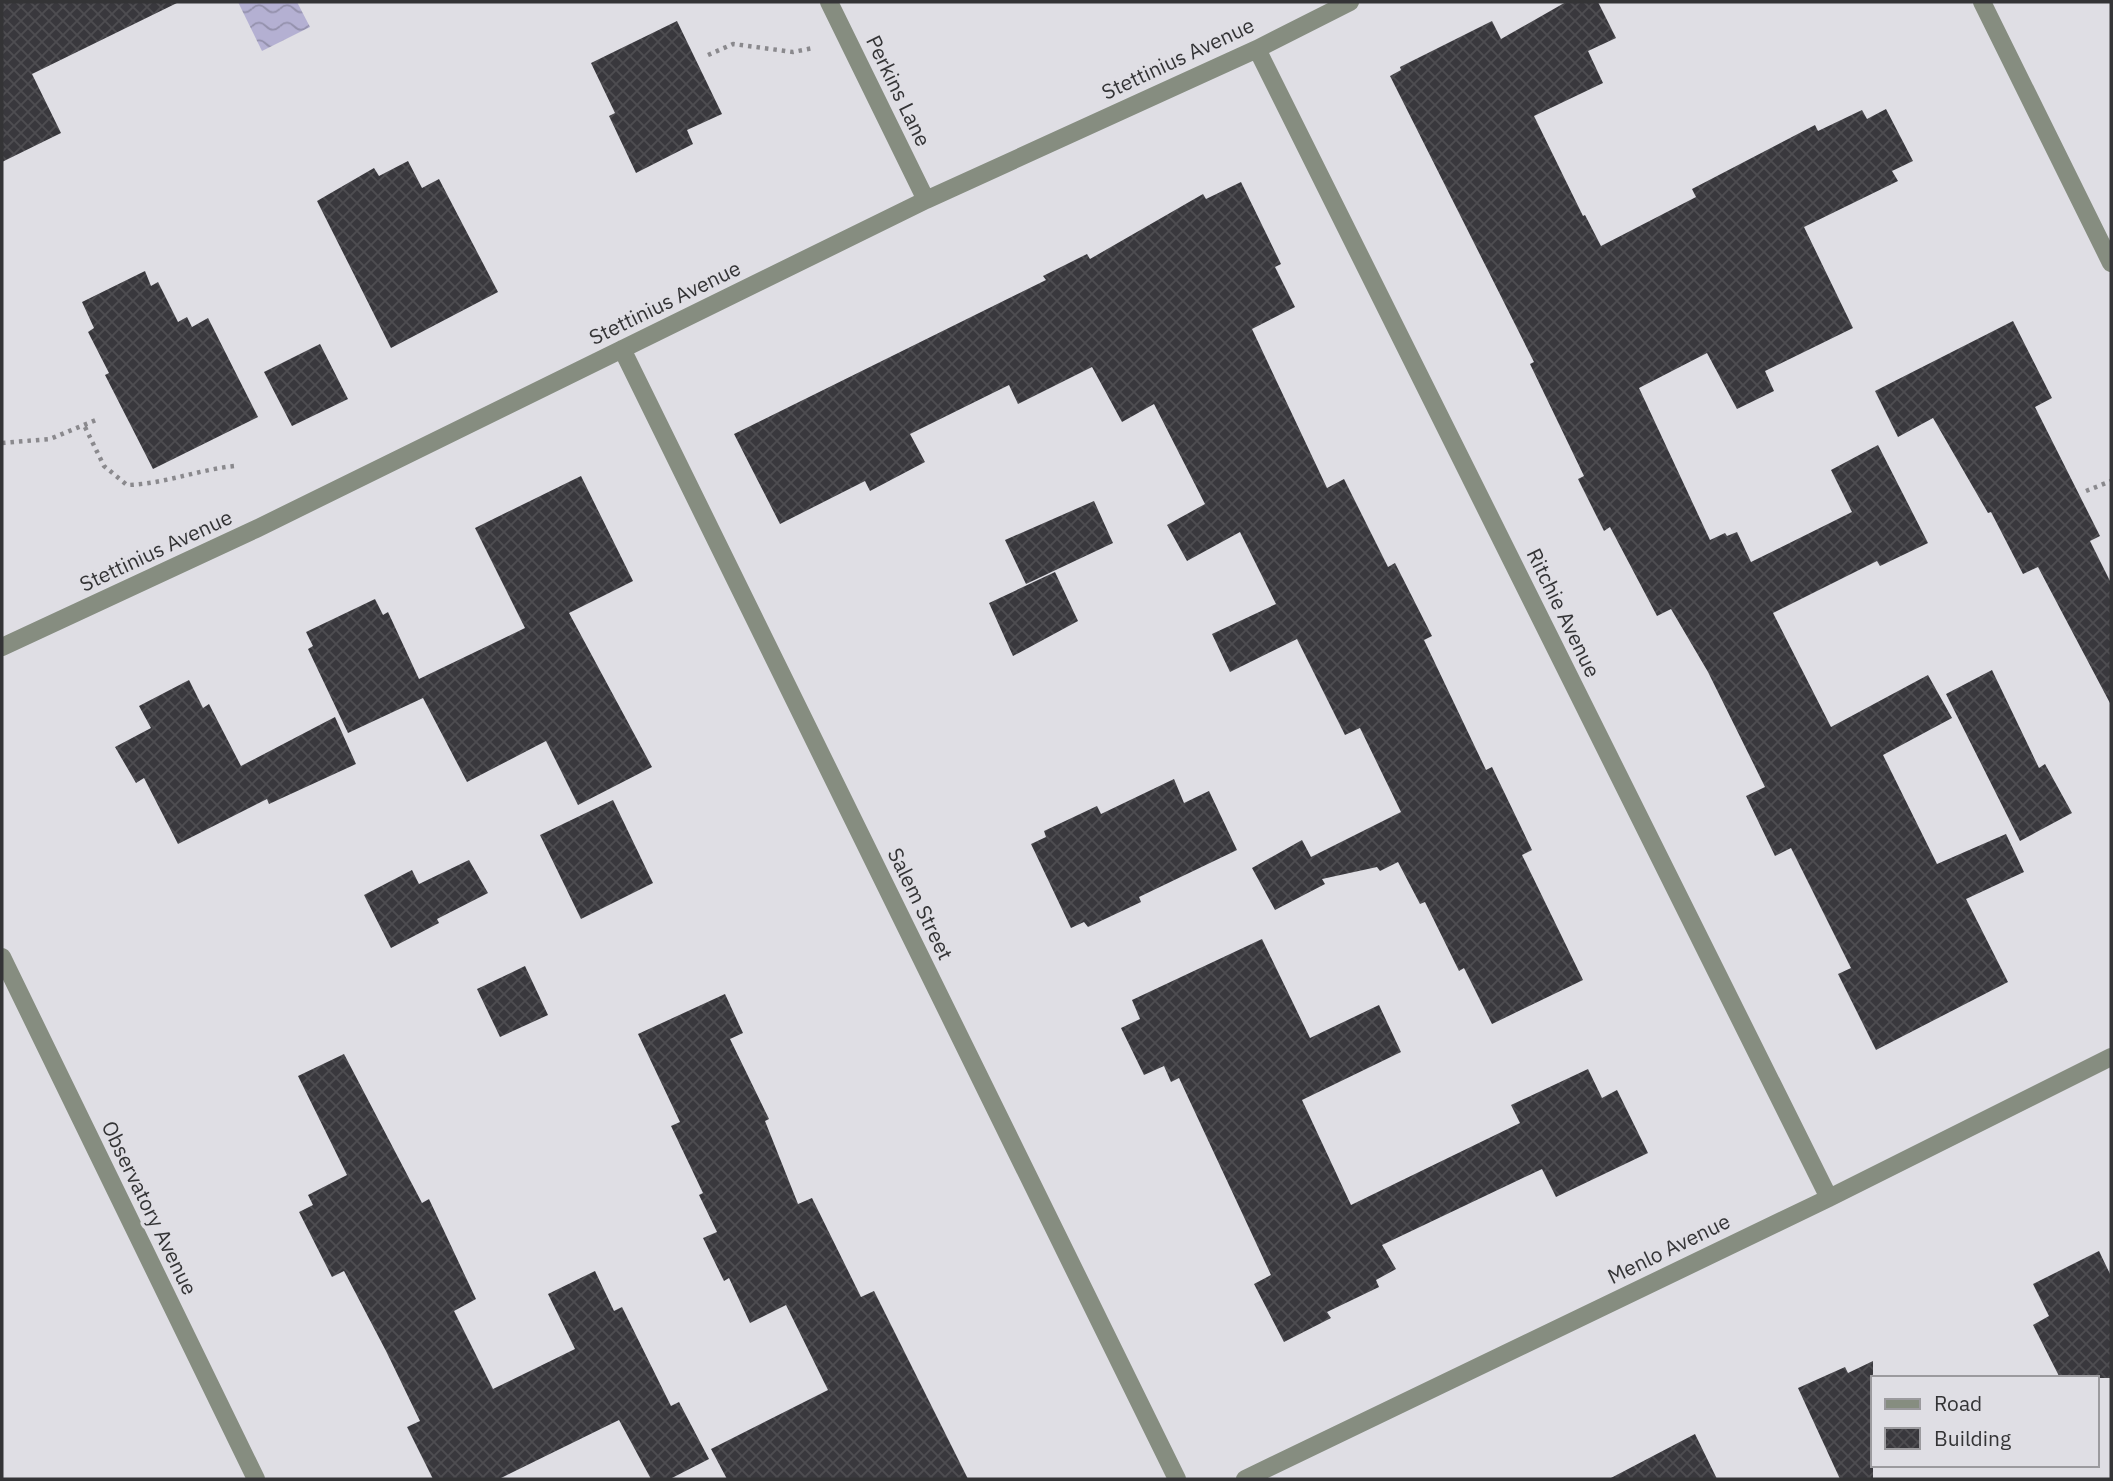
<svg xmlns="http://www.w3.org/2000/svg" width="2113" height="1481" viewBox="0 0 2113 1481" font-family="'IBM Plex Sans',sans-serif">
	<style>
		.water { fill: url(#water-waves) }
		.building { fill: url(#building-cross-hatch) }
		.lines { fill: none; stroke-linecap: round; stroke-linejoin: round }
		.path { stroke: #8a898d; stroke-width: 4.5; stroke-dasharray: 3.5 5; stroke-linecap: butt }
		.minor { stroke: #868d80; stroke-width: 18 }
		.labels { text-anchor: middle; stroke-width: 7; stroke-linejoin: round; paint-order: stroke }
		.street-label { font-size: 21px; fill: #343436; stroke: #dfdee4 }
	</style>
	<defs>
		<pattern id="water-waves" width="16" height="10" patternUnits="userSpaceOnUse" patternTransform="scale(1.75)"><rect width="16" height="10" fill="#b4b0d2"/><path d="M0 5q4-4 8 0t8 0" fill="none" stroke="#9390ab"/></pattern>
		<pattern id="building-cross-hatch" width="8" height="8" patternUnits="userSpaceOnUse" patternTransform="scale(1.75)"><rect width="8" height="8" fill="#39383d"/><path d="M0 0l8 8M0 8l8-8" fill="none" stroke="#4e4d51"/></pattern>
	</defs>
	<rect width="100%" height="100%" fill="#dfdee4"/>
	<path class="water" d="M 238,2 L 297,2 L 310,27 L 262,51 Z"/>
	<path class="building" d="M 2,2 L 179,2 L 32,74 L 61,133 L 2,162 Z
		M 1566,2 L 1598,2 L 1616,38 L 1588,51 L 1603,83 L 1534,116 L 1583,216 L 1585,215 L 1601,246 L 1696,197 L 1692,189 L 1815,125 L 1818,131 L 1862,110 L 1867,119 L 1886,109 L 1913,161 L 1892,171 L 1898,181 L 1804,227 L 1853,328 L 1765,371 L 1774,391 L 1737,409 L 1707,353 L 1639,388 L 1710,540 L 1725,533 L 1727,536 L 1737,532 L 1751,562 L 1852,512 L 1831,470 L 1878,445 L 1928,543 L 1880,566 L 1877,561 L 1773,613 L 1831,727 L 1928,675 L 1952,718 L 1883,755 L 1937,864 L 2006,834 L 2024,872 L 1966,899 L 2008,982 L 1876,1050 L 1838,974 L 1851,968 L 1791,848 L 1775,856 L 1746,796 L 1765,787 L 1708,672 L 1671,609 L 1657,616 L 1610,527 L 1604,531 L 1578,479 L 1584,476 L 1530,364 L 1534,362 L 1390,76 L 1401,70 L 1400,67 L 1492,21 L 1501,39 Z
		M 677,21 L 722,114 L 687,130 L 693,144 L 636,173 L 609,116 L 615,113 L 591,63 Z
		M 408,161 L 422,188 L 439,179 L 498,292 L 391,348 L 317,201 L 374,168 L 379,176 Z
		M 1241,182 L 1281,264 L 1275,267 L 1295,307 L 1252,329 L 1327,488 L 1344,479 L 1388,567 L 1395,563 L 1432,636 L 1424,640 L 1486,770 L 1492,767 L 1532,850 L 1522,855 L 1583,980 L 1492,1024 L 1464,968 L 1459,971 L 1425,902 L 1420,904 L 1398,862 L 1380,871 L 1377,867 L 1322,879 L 1325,884 L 1275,910 L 1252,868 L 1302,840 L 1311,857 L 1401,812 L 1360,728 L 1345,735 L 1297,639 L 1230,672 L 1212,634 L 1276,604 L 1240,532 L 1187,561 L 1167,525 L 1205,504 L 1154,404 L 1122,422 L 1092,367 L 1018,404 L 1009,385 L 910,434 L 925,462 L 870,491 L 865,481 L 780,524 L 734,434 L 1046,280 L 1043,276 L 1087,254 L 1090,259 L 1203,194 L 1206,199 Z
		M 145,271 L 151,286 L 158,282 L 178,322 L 187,317 L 192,327 L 208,318 L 258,417 L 153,469 L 105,375 L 109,373 L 88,332 L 94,328 L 82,302 Z
		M 2013,321 L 2052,398 L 2035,407 L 2100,536 L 2090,541 L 2111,583 L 2111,705 L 2038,567 L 2023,574 L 1991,512 L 1988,513 L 1933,418 L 1898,437 L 1875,391 Z
		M 320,344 L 348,399 L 292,426 L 264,372 Z
		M 581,476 L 633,581 L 569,613 L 652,767 L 578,805 L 546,741 L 467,782 L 423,698 L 348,733 L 308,649 L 313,646 L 306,632 L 375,599 L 383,615 L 388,612 L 419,679 L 525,628 L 475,528 Z
		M 1094,501 L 1113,543 L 1026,584 L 1005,540 Z
		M 1055,572 L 1078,621 L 1013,656 L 989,603 Z
		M 1992,670 L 2039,768 L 2045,764 L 2072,813 L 2020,841 L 1946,694 Z
		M 189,680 L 203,708 L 209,704 L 241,766 L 335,717 L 356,764 L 269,804 L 267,799 L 178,844 L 144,778 L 136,783 L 115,747 L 151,728 L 139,706 Z
		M 1174,779 L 1184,803 L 1209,791 L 1237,850 L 1139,897 L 1141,902 L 1088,927 L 1084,922 L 1071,928 L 1031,844 L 1046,837 L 1044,831 L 1097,806 L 1101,814 Z
		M 613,800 L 653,883 L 581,919 L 540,835 Z
		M 469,860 L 488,893 L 437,919 L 439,923 L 391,948 L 364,895 L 412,870 L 419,884 Z
		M 1262,939 L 1310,1038 L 1379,1005 L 1401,1052 L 1302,1100 L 1351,1205 L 1520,1123 L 1511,1105 L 1588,1069 L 1602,1098 L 1617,1090 L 1648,1153 L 1556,1197 L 1542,1169 L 1382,1245 L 1396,1269 L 1376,1280 L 1379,1287 L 1327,1312 L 1331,1318 L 1284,1342 L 1254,1284 L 1271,1275 L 1179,1078 L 1171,1082 L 1164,1066 L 1144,1075 L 1121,1028 L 1140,1019 L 1132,1000 Z
		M 525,966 L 548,1015 L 500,1037 L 477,989 Z
		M 725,994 L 743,1033 L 730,1039 L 769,1119 L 765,1121 L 798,1204 L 812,1198 L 861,1297 L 874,1291 L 968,1479 L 727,1479 L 711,1449 L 828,1390 L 786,1305 L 750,1323 L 729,1278 L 724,1281 L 703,1238 L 717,1232 L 699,1195 L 703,1193 L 671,1126 L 680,1122 L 638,1034 Z
		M 344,1054 L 422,1203 L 429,1199 L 476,1299 L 454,1311 L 493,1389 L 575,1349 L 548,1294 L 595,1271 L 614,1311 L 622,1307 L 671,1406 L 679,1402 L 709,1459 L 670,1479 L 651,1479 L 619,1420 L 499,1479 L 433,1479 L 407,1427 L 420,1421 L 386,1351 L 344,1271 L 332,1277 L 299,1212 L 313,1205 L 308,1195 L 347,1175 L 298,1076 Z
		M 2099,1251 L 2111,1276 L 2111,1378 L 2060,1378 L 2033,1325 L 2049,1316 L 2033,1284 Z
		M 1873,1361 L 1873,1479 L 1840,1479 L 1798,1388 L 1845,1367 L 1848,1373 Z
		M 1695,1434 L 1717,1479 L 1609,1479 Z"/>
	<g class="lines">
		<path class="path" d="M 708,55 L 733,44 L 793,52 L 813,48
			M 85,427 L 104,466 L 127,485 C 164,484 197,470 234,466
			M 2,443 L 50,439 L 96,420
			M 2086,491 L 2111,481"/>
		<path class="minor" d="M 829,2 L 926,200
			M 1982,2 L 2111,263
			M 1257,49 L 1829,1198
			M 622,349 L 1177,1479
			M 2,647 L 256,529 L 926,200 L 1257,49 L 1350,2
			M 2,957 L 256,1479
			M 1245,1479 L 1829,1198 L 2111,1057"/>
	</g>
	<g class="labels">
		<g class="street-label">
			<text transform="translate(1178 59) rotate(-25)" y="7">Stettinius Avenue</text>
			<text transform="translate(898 91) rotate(64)" y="7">Perkins Lane</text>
			<text transform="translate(665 303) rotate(-26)" y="7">Stettinius Avenue</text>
			<text transform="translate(156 551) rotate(-25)" y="7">Stettinius Avenue</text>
			<text transform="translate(1563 613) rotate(64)" y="7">Ritchie Avenue</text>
			<text transform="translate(920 904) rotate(64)" y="7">Salem Street</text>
			<text transform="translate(149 1208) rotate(64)" y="7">Observatory Avenue</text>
			<text transform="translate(1669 1249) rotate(-26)" y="7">Menlo Avenue</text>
		</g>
	</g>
	<rect width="2113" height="1481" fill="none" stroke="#343436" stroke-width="7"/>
	<rect x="1871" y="1376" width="228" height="91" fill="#dfdee4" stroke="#9b9a9e" stroke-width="2"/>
	<rect x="1885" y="1399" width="35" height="10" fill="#868d80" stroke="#9b9a9e" stroke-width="2"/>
	<text x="1934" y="1411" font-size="21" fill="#343436">Road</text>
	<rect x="1885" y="1428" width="35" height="21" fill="url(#building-cross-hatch)" stroke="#9b9a9e" stroke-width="2"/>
	<text x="1934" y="1446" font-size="21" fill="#343436">Building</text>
</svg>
